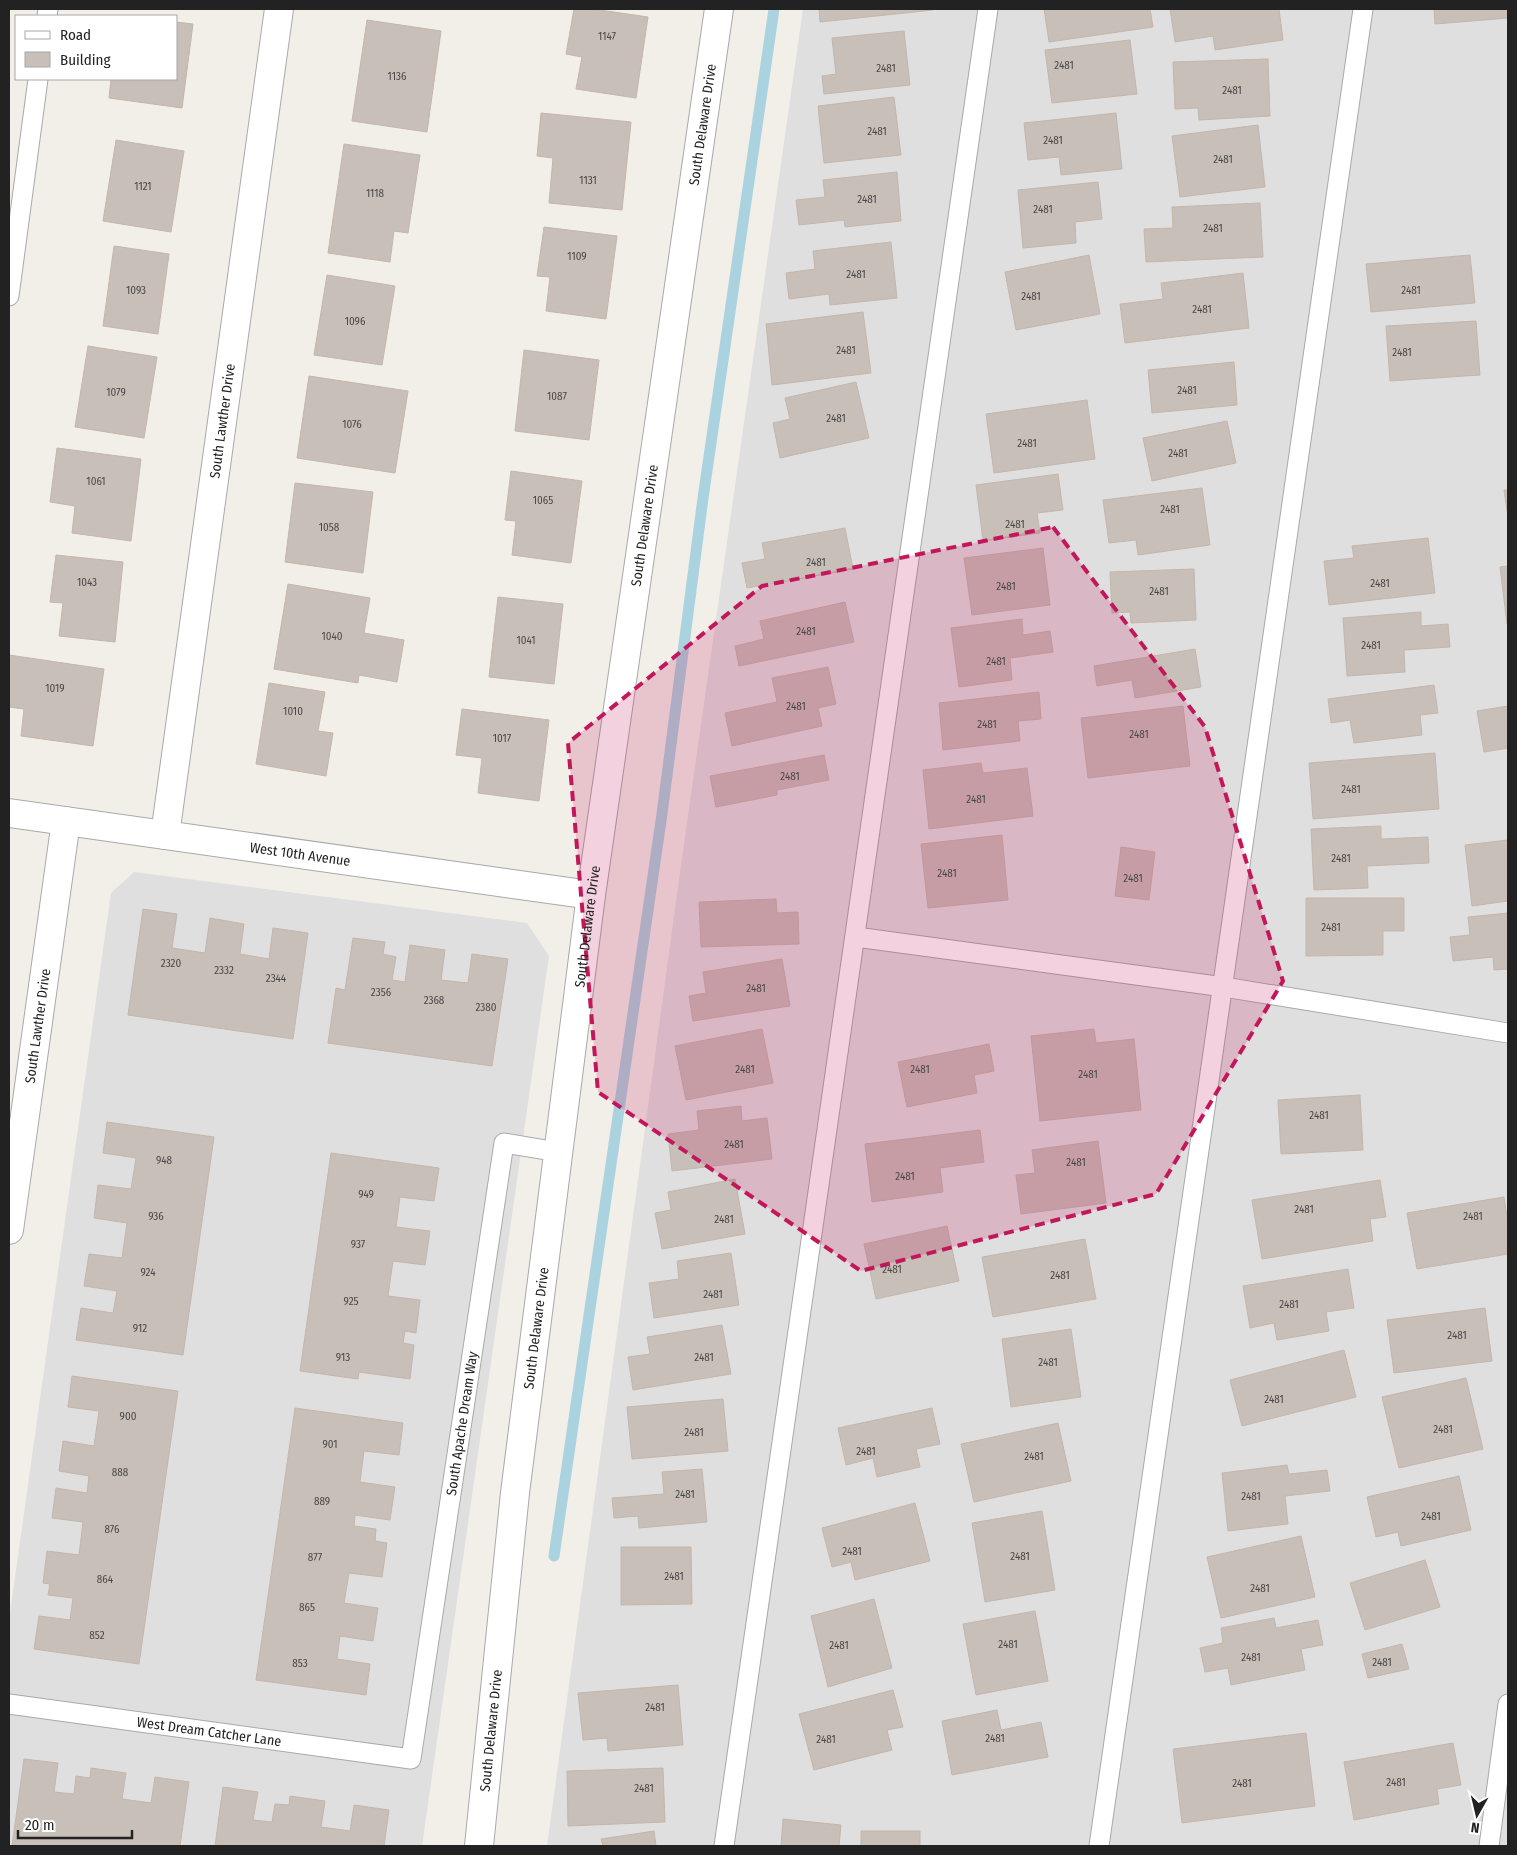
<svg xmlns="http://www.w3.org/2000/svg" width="1517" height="1855" viewBox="0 0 1517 1855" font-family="'Fira Sans Condensed',sans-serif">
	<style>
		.residential { fill: #e0dfdf }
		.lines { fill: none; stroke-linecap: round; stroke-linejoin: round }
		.stream { stroke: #aad3df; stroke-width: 11 }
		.building { fill: #c7bfb8; stroke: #c4b6ab }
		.lane-casing { stroke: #a9a9a9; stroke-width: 21 }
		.street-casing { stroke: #a9a9a9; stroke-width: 30 }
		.lane { stroke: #fff; stroke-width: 19 }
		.street { stroke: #fff; stroke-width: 28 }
		.marked { fill: #c2185b; fill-opacity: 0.2; stroke: #c2185b; stroke-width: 4; stroke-dasharray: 10 6; stroke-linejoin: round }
		.labels { text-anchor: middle; stroke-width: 5; stroke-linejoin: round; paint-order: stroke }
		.number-label { font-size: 11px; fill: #4b4948 }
		.street-label { font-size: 14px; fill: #222; stroke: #fff }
	</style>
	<rect width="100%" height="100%" fill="#f2efe9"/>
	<path class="residential" d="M 803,9 L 1508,9 L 1508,1846 L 547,1846 L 681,865 Z
		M 134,872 L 527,923 L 549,956 L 422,1846 L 9,1846 L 9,1620 L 111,893 Z"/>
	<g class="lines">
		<path class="stream" d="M 554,1556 L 662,814 L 703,498 L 774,9"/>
	</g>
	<path class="building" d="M 574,9 L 593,9 L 648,17 L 636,98 L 576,89 L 582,57 L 566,54 Z
		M 819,9 L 933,9 L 933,10 L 820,22 Z
		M 1044,9 L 1150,9 L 1153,27 L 1049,42 Z
		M 1170,9 L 1279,9 L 1283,40 L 1215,50 L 1213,36 L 1175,42 Z
		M 1434,9 L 1508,9 L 1508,18 L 1435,24 Z
		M 367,20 L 441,31 L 427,132 L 352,121 Z
		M 176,22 L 193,24 L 182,108 L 109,98 L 111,79 L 176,79 Z
		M 904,31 L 910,85 L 824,94 L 822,76 L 836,74 L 832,38 Z
		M 1130,40 L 1137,94 L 1052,103 L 1045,50 Z
		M 1268,59 L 1270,116 L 1199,120 L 1198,108 L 1175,109 L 1173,62 Z
		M 894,97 L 901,155 L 824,163 L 818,106 Z
		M 541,113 L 631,122 L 622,210 L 549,203 L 553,158 L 537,156 Z
		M 1116,113 L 1122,169 L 1061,175 L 1059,157 L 1028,160 L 1024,123 Z
		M 1258,125 L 1265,187 L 1180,197 L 1172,136 Z
		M 116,140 L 184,151 L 171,232 L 103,221 Z
		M 344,144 L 420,155 L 408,233 L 394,231 L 390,262 L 328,253 Z
		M 897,172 L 901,221 L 845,227 L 844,220 L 799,225 L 796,200 L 825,197 L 823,180 Z
		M 1098,182 L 1102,219 L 1075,222 L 1076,243 L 1023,248 L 1018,190 Z
		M 1260,203 L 1263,257 L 1146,262 L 1144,229 L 1173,228 L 1172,207 Z
		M 544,227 L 617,236 L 606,319 L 546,311 L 550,277 L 537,276 Z
		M 891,242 L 897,298 L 830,305 L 829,294 L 789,299 L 786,273 L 815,269 L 813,251 Z
		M 114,246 L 169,254 L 158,334 L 103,326 Z
		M 1089,255 L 1100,314 L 1016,330 L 1005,272 Z
		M 1470,255 L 1475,303 L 1371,312 L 1366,264 Z
		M 1243,273 L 1249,328 L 1125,343 L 1120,304 L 1163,299 L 1161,283 Z
		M 327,275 L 395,286 L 382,365 L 314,355 Z
		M 863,312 L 871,373 L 772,385 L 766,324 Z
		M 1476,321 L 1480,375 L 1390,381 L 1386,326 Z
		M 88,346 L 157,357 L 144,438 L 75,427 Z
		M 524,350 L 599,360 L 589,440 L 515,431 Z
		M 1234,362 L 1237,405 L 1152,413 L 1148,370 Z
		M 309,376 L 408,391 L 395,473 L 297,458 Z
		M 856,382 L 869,438 L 780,458 L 773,423 L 790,419 L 785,398 Z
		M 1087,400 L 1095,459 L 994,473 L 986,414 Z
		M 1227,421 L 1236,463 L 1152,481 L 1143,438 Z
		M 57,448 L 141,459 L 131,541 L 72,533 L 75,506 L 50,502 Z
		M 511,471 L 582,481 L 571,563 L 512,555 L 516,521 L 505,520 Z
		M 1058,474 L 1063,510 L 1037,513 L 1040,533 L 983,541 L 976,485 Z
		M 295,483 L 373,492 L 363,573 L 285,562 Z
		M 1202,488 L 1210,545 L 1138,555 L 1136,540 L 1109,543 L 1103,500 Z
		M 1504,490 L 1508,490 L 1508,517 Z
		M 845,528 L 853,569 L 747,588 L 742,563 L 765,559 L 762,543 Z
		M 1428,538 L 1435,593 L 1329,605 L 1324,561 L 1354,558 L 1352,546 Z
		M 1043,548 L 1050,605 L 972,615 L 964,558 Z
		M 56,555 L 123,562 L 115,642 L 59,636 L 63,603 L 50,602 Z
		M 1508,566 L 1508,624 L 1507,624 L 1500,567 Z
		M 1194,569 L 1196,620 L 1131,623 L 1130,612 L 1112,613 L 1110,572 Z
		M 288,584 L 370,598 L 364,633 L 404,640 L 397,682 L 359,675 L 358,683 L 274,669 Z
		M 498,597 L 563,604 L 554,684 L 489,677 Z
		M 845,602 L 854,642 L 739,666 L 735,646 L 764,639 L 760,621 Z
		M 1421,612 L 1421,626 L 1448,624 L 1450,647 L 1404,650 L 1405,672 L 1347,676 L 1343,618 Z
		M 1022,619 L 1023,635 L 1050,631 L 1053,652 L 1010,658 L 1012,680 L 959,687 L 951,628 Z
		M 1195,649 L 1201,687 L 1135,698 L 1132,680 L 1097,686 L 1094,666 Z
		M 9,655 L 104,669 L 93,746 L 21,736 L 24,709 L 9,707 Z
		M 828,667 L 836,704 L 818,708 L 822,726 L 732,746 L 725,713 L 777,702 L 772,678 Z
		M 269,683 L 325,692 L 318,731 L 333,733 L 326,776 L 256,764 Z
		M 1434,685 L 1438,713 L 1420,715 L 1422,735 L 1354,743 L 1350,720 L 1331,723 L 1328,699 Z
		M 1039,692 L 1041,719 L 1018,721 L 1020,741 L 943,750 L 939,703 Z
		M 1183,706 L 1190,766 L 1088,778 L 1081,718 Z
		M 1508,706 L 1508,748 L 1484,752 L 1477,711 Z
		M 462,709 L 549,720 L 539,801 L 478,793 L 482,758 L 456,755 Z
		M 1435,753 L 1439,809 L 1313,819 L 1309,763 Z
		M 824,755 L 829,780 L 777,790 L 777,795 L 716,807 L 710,776 Z
		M 981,763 L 983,773 L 1027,768 L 1033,816 L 929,829 L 923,770 Z
		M 1381,826 L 1381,839 L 1428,837 L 1429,863 L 1367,866 L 1368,888 L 1314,890 L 1311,829 Z
		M 1002,835 L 1008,900 L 928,908 L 921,844 Z
		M 1508,840 L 1508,901 L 1472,906 L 1465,845 Z
		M 1121,847 L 1155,852 L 1149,900 L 1115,896 Z
		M 1306,898 L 1404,898 L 1404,931 L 1383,931 L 1383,955 L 1306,956 Z
		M 776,899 L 777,913 L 798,912 L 799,944 L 701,947 L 699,902 Z
		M 143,909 L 177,914 L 172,948 L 205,953 L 210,918 L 244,924 L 240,954 L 269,959 L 273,928 L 308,933 L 293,1039 L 128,1015 Z
		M 1508,913 L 1508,969 L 1494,970 L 1493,957 L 1453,961 L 1450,937 L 1470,935 L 1468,917 Z
		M 353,938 L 385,942 L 383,954 L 396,957 L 392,980 L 405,982 L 410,945 L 445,950 L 441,980 L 468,983 L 472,954 L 508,959 L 492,1066 L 328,1043 L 336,988 L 345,990 Z
		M 782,959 L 790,1006 L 693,1021 L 689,996 L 706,993 L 703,972 Z
		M 762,1029 L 773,1083 L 686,1100 L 675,1046 Z
		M 1094,1029 L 1096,1043 L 1134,1039 L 1141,1110 L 1040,1121 L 1031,1036 Z
		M 989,1044 L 994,1071 L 974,1075 L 977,1093 L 907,1107 L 898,1062 Z
		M 1360,1095 L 1363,1150 L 1281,1154 L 1278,1100 Z
		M 741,1106 L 742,1121 L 767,1118 L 772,1159 L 672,1171 L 668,1134 L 699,1130 L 697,1111 Z
		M 107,1122 L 214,1137 L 183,1355 L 76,1340 L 81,1308 L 113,1313 L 117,1291 L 84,1286 L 89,1254 L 122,1258 L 127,1223 L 94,1218 L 98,1185 L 131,1189 L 136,1158 L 103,1153 Z
		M 980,1130 L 984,1162 L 940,1168 L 943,1192 L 872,1202 L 865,1144 Z
		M 1098,1141 L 1106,1203 L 1021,1214 L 1016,1175 L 1035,1173 L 1032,1150 Z
		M 331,1153 L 439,1168 L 434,1201 L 400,1197 L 396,1227 L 430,1231 L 425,1265 L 393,1261 L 388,1296 L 420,1300 L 416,1333 L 405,1331 L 403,1343 L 414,1345 L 410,1379 L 359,1372 L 358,1379 L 300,1371 Z
		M 735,1179 L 745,1234 L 662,1249 L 655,1213 L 671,1210 L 668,1192 Z
		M 1380,1180 L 1386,1217 L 1370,1219 L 1373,1241 L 1262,1259 L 1252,1200 Z
		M 1504,1197 L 1508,1224 L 1508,1254 L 1417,1269 L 1407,1213 Z
		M 947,1226 L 959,1281 L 876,1299 L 864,1244 Z
		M 1085,1239 L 1096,1299 L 993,1317 L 982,1257 Z
		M 731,1253 L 739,1305 L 654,1318 L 649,1283 L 679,1279 L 677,1261 Z
		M 1348,1269 L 1354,1308 L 1326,1312 L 1329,1331 L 1277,1340 L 1274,1323 L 1250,1328 L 1243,1286 Z
		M 1485,1308 L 1492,1361 L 1394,1373 L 1387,1320 Z
		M 722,1325 L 731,1374 L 633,1390 L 628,1357 L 650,1354 L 647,1337 Z
		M 1071,1329 L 1081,1397 L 1011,1407 L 1002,1339 Z
		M 1344,1350 L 1356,1397 L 1242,1426 L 1230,1380 Z
		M 72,1376 L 178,1391 L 139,1664 L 34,1649 L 39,1616 L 70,1620 L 73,1598 L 48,1595 L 50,1584 L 43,1583 L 47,1551 L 79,1555 L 83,1522 L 52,1518 L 56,1488 L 87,1493 L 89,1476 L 59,1471 L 63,1441 L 94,1446 L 99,1411 L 68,1407 Z
		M 1466,1378 L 1483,1449 L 1399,1468 L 1382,1397 Z
		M 723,1399 L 728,1451 L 632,1459 L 627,1407 Z
		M 295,1408 L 403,1423 L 399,1455 L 364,1451 L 360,1482 L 395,1487 L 390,1520 L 355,1515 L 354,1526 L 376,1529 L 375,1541 L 387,1543 L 382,1577 L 349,1573 L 344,1603 L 378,1608 L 373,1641 L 340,1636 L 337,1659 L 370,1664 L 366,1695 L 256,1680 Z
		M 932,1408 L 940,1444 L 916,1449 L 920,1467 L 877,1477 L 873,1458 L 846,1465 L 838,1428 Z
		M 1058,1423 L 1071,1481 L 974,1502 L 961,1444 Z
		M 1287,1465 L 1289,1474 L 1327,1470 L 1330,1491 L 1285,1496 L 1288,1524 L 1228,1531 L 1222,1473 Z
		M 702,1469 L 707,1522 L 639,1528 L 638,1516 L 614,1518 L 612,1498 L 664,1494 L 662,1472 Z
		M 1459,1476 L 1471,1530 L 1401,1546 L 1398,1532 L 1376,1537 L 1367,1497 Z
		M 915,1503 L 930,1561 L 855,1580 L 851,1562 L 832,1567 L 822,1528 Z
		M 1042,1511 L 1055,1590 L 985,1602 L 972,1523 Z
		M 1301,1536 L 1315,1597 L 1221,1618 L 1207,1557 Z
		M 621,1547 L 691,1547 L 692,1604 L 621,1605 Z
		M 1425,1560 L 1440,1607 L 1365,1630 L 1350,1583 Z
		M 874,1599 L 892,1668 L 828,1687 L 811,1616 Z
		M 1035,1611 L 1048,1681 L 976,1695 L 963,1624 Z
		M 1274,1618 L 1276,1628 L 1318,1620 L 1323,1645 L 1301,1649 L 1305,1670 L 1231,1685 L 1228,1668 L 1205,1672 L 1200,1648 L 1223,1643 L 1221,1628 Z
		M 1402,1644 L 1409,1669 L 1368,1678 L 1362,1654 Z
		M 678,1685 L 683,1745 L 608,1751 L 607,1738 L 583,1740 L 578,1693 Z
		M 893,1690 L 903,1727 L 887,1730 L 892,1750 L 814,1770 L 799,1714 Z
		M 997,1710 L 1001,1730 L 1041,1722 L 1048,1757 L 952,1775 L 942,1721 Z
		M 1306,1733 L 1315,1806 L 1182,1823 L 1173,1749 Z
		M 1453,1743 L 1461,1785 L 1437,1789 L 1439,1804 L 1354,1820 L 1344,1762 Z
		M 24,1759 L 58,1763 L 54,1792 L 74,1794 L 76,1776 L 90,1778 L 91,1768 L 126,1773 L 122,1799 L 151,1803 L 155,1777 L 189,1782 L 180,1846 L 12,1846 Z
		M 663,1768 L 665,1822 L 568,1826 L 567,1771 Z
		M 223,1787 L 258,1792 L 253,1820 L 272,1822 L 275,1804 L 289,1805 L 290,1796 L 325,1801 L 321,1827 L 350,1831 L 354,1805 L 389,1810 L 384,1846 L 215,1846 Z
		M 783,1819 L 841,1825 L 839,1846 L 781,1846 Z
		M 654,1831 L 656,1846 L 603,1846 L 601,1839 Z
		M 861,1831 L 920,1831 L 920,1846 L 861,1846 Z"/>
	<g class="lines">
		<defs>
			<g id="lane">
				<path d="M 47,16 L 48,9"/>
				<path d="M 9,296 L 38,79"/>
				<path d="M 856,937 L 1224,987 L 1508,1033"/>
				<path id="s1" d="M 9,1704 L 411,1759 L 504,1143 L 558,1152"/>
				<path d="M 724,1846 L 988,9"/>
				<path d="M 1099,1846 L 1363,9"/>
				<path d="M 1489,1846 L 1508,1704"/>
			</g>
			<g id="street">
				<path id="s2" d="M 9,813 L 591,895"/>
				<path id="s3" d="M 165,835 L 279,9"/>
				<path id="s4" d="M 9,1230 L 66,821"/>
				<path id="s5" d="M 479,1846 L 515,1493 L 591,895 L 719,9"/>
			</g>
		</defs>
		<use href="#lane" class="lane-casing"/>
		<use href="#street" class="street-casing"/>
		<use href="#lane" class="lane"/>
		<use href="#street" class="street"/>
	</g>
	<path class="marked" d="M 1053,527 L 1205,727 L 1283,981 L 1156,1194 L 861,1271 L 598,1092 L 568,743 L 762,586 Z"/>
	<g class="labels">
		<g class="number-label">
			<text x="607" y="40">1147</text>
			<text x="1064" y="69">2481</text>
			<text x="886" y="72">2481</text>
			<text x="397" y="80">1136</text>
			<text x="1232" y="94">2481</text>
			<text x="877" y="135">2481</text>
			<text x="1053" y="144">2481</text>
			<text x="1223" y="163">2481</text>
			<text x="588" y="184">1131</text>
			<text x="143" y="190">1121</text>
			<text x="375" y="197">1118</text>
			<text x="867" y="203">2481</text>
			<text x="1043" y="213">2481</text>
			<text x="1213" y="232">2481</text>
			<text x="577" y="260">1109</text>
			<text x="856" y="278">2481</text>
			<text x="136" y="294">1093</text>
			<text x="1411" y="294">2481</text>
			<text x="1031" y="300">2481</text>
			<text x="1202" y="313">2481</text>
			<text x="355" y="325">1096</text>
			<text x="846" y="354">2481</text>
			<text x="1402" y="356">2481</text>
			<text x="1187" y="394">2481</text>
			<text x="116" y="396">1079</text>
			<text x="557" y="400">1087</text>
			<text x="836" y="422">2481</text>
			<text x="352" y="428">1076</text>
			<text x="1027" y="447">2481</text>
			<text x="1178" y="457">2481</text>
			<text x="96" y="485">1061</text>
			<text x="543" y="504">1065</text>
			<text x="1170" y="513">2481</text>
			<text x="1015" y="528">2481</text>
			<text x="329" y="531">1058</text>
			<text x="816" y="566">2481</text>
			<text x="87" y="586">1043</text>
			<text x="1380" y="587">2481</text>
			<text x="1006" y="590">2481</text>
			<text x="1159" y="595">2481</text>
			<text x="806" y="635">2481</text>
			<text x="332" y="640">1040</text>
			<text x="526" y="644">1041</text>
			<text x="1371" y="649">2481</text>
			<text x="996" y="665">2481</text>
			<text x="55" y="692">1019</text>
			<text x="796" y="710">2481</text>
			<text x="293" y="715">1010</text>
			<text x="987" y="728">2481</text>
			<text x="1139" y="738">2481</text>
			<text x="502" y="742">1017</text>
			<text x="790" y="780">2481</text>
			<text x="1351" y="793">2481</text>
			<text x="976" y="803">2481</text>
			<text x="1341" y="862">2481</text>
			<text x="947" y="877">2481</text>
			<text x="1133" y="882">2481</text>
			<text x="1331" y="931">2481</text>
			<text x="171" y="967">2320</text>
			<text x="224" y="974">2332</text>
			<text x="276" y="982">2344</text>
			<text x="756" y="992">2481</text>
			<text x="381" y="996">2356</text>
			<text x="434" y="1004">2368</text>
			<text x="486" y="1011">2380</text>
			<text x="745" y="1073">2481</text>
			<text x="920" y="1073">2481</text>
			<text x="1088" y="1078">2481</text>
			<text x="1319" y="1119">2481</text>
			<text x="734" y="1148">2481</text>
			<text x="164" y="1164">948</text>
			<text x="1076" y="1166">2481</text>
			<text x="905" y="1180">2481</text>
			<text x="366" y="1198">949</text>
			<text x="1304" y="1213">2481</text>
			<text x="156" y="1220">936</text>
			<text x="1473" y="1220">2481</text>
			<text x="724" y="1223">2481</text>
			<text x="358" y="1248">937</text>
			<text x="892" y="1273">2481</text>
			<text x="148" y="1276">924</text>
			<text x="1060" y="1279">2481</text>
			<text x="713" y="1298">2481</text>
			<text x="351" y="1305">925</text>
			<text x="1289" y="1308">2481</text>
			<text x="140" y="1332">912</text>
			<text x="1457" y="1339">2481</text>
			<text x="343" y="1361">913</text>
			<text x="704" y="1361">2481</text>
			<text x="1048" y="1366">2481</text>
			<text x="1274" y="1403">2481</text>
			<text x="128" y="1420">900</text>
			<text x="1443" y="1433">2481</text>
			<text x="694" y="1436">2481</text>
			<text x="330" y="1448">901</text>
			<text x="866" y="1455">2481</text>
			<text x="1034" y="1460">2481</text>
			<text x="120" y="1476">888</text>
			<text x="685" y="1498">2481</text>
			<text x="1251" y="1500">2481</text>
			<text x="322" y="1505">889</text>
			<text x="1431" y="1520">2481</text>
			<text x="112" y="1533">876</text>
			<text x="852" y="1555">2481</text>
			<text x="1020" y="1560">2481</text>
			<text x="315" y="1561">877</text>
			<text x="674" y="1580">2481</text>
			<text x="105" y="1583">864</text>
			<text x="1260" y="1592">2481</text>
			<text x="307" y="1611">865</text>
			<text x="97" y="1639">852</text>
			<text x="1008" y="1648">2481</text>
			<text x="839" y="1649">2481</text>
			<text x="1251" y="1661">2481</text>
			<text x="1382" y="1666">2481</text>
			<text x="300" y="1667">853</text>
			<text x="655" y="1711">2481</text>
			<text x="995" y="1742">2481</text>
			<text x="826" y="1743">2481</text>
			<text x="1396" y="1786">2481</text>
			<text x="1242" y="1787">2481</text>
			<text x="644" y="1792">2481</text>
		</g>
		<g class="street-label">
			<text dy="5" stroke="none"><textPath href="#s5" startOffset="1736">South Delaware Drive</textPath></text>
			<text dy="5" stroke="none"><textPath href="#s3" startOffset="418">South Lawther Drive</textPath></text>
			<text dy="5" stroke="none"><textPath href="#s5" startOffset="1331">South Delaware Drive</textPath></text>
			<text dy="5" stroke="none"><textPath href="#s2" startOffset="294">West 10th Avenue</textPath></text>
			<text dy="5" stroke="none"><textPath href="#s5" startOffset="926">South Delaware Drive</textPath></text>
			<text dy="5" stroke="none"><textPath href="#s4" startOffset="206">South Lawther Drive</textPath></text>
			<text dy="5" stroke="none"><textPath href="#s5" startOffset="521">South Delaware Drive</textPath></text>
			<text dy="5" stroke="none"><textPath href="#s1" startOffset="745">South Apache Dream Way</textPath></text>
			<text dy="5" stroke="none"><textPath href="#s5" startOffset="116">South Delaware Drive</textPath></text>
			<text dy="5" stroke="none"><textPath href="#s1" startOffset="202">West Dream Catcher Lane</textPath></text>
		</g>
	</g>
	<rect width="1517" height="1855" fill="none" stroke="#222222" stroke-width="20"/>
	<rect x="15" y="15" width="162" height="65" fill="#ffffff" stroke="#a7a7a7"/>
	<rect x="25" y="31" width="25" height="8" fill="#ffffff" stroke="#a7a7a7"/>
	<text x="60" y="40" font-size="15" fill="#222222">Road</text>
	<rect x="25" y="52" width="25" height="15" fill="#c7bfb8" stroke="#a7a7a7"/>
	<text x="60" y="65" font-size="15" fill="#222222">Building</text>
	<g transform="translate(1477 1815) rotate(188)" stroke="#ffffff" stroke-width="4" paint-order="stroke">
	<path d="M0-4L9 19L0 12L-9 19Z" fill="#222222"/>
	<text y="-8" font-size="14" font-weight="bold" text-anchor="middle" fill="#222222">N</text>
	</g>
	<path d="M18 1830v8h114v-8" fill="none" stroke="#222222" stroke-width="2.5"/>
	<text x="25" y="1830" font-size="15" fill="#222222" stroke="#ffffff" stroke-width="4" paint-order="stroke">20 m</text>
</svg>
